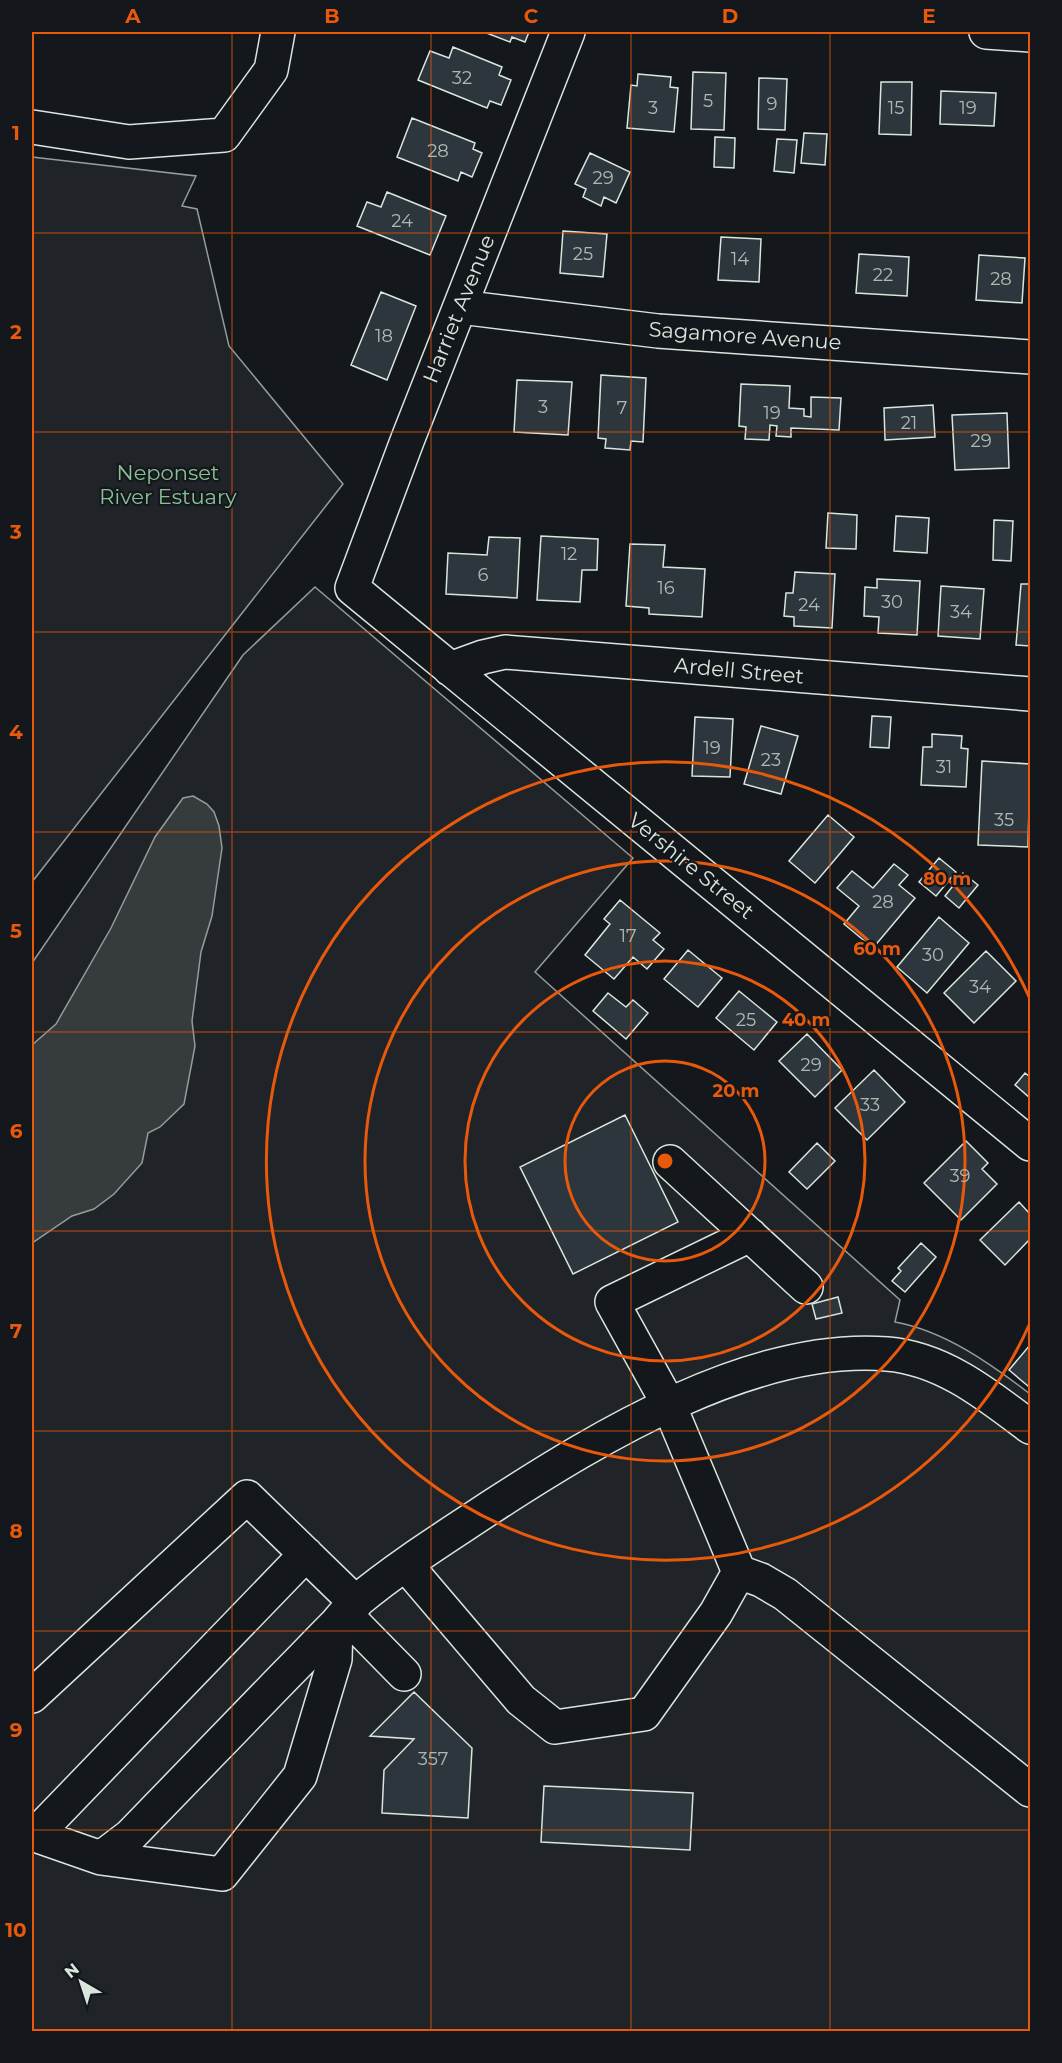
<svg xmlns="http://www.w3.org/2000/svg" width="1062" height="2063" viewBox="0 0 1062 2063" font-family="Montserrat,sans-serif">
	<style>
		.green { fill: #202428; stroke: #939e99; stroke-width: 1.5 }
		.water { fill: #363b3e; stroke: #939e99; stroke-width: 1.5 }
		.building { fill: #2c363c; stroke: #d8e6dc; stroke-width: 1.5 }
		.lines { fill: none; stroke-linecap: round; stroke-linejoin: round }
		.minor-casing { stroke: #d8e6dc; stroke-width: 36 }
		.minor { stroke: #14181c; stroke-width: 33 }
		.grid { fill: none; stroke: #e8590c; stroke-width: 1.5; stroke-opacity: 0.55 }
		.ring { fill: none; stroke: #e8590c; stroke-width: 3 }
		.labels { text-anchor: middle; stroke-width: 4.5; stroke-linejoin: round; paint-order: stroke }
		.number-label { font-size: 18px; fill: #adbab4 }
		.street-label { font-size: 21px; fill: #d8e6dc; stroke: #14181c }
		.park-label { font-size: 21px; fill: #8ac095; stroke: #14181c }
		.centre { fill: #e8590c; stroke: #14181c; stroke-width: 3 }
		.ring-label { font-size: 18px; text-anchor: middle; font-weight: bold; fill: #e8590c; stroke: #14181c; stroke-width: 4.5; stroke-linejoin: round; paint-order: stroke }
		.neatline { fill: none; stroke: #e8590c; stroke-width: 2 }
		.grid-label { font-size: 20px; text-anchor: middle; font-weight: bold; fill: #e8590c }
	</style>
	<rect width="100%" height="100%" fill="#14181c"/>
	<path class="green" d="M 32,157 L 196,176 L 182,206 L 197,209 L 229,346 L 343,484 L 32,882 Z
		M 315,587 L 633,858 L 535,972 L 900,1300 L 895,1322 C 945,1331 991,1364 1030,1394 L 1030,2031 L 32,2031 L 32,963 L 243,655 Z"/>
	<path class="water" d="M 193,796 L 207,804 L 214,812 L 219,826 L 222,848 L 212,916 L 201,952 L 192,1021 L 195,1046 L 184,1104 L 160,1127 L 148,1133 L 142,1163 L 114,1194 L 94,1209 L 72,1216 L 32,1243 L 32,1045 L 56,1024 L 111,928 L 155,837 L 183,798 Z"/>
	<path class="building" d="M 484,32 L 529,32 L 525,42 L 512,37 L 510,42 Z
		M 453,47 L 502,67 L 499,75 L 511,80 L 501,105 L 490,101 L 487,108 L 418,80 L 430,51 L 449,58 Z
		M 693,72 L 726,73 L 724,130 L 691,129 Z
		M 638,74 L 671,77 L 670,87 L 678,88 L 674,132 L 627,128 L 631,85 L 637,86 Z
		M 759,78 L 787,79 L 785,130 L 758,129 Z
		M 881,82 L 912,82 L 911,135 L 879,134 Z
		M 941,91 L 996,93 L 994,126 L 940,124 Z
		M 412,118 L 475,143 L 473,149 L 482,153 L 472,177 L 461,172 L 458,181 L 397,157 Z
		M 804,133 L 827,134 L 825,165 L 801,163 Z
		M 715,137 L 735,138 L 734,168 L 714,167 Z
		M 777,139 L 797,140 L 794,173 L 774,171 Z
		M 590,153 L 630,172 L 616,203 L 604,197 L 601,206 L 583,197 L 586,189 L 575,184 Z
		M 387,192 L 446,216 L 430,255 L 357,226 L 367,202 L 381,207 Z
		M 563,231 L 607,234 L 603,277 L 560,273 Z
		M 721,237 L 761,239 L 759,282 L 718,280 Z
		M 859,254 L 909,257 L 907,296 L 856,293 Z
		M 979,255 L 1025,258 L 1022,303 L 976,300 Z
		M 381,292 L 416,306 L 387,380 L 351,365 Z
		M 601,375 L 646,378 L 643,442 L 631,441 L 630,450 L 605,448 L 606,439 L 598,438 Z
		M 517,380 L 572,382 L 568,435 L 514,432 Z
		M 741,384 L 790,386 L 789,408 L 804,409 L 804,416 L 811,417 L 811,397 L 841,398 L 839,430 L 791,428 L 791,437 L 776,436 L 777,426 L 770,425 L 769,440 L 745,439 L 746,427 L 739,426 Z
		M 933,405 L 935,437 L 885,440 L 884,408 Z
		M 1007,413 L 1009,468 L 955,470 L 952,415 Z
		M 828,513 L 857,515 L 856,549 L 826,548 Z
		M 896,516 L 929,518 L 927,553 L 894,551 Z
		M 994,520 L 1013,521 L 1011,561 L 993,560 Z
		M 541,536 L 598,539 L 597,570 L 582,570 L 580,602 L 537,600 Z
		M 489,537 L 520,538 L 517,598 L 446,594 L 448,553 L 487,555 Z
		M 630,544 L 665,545 L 663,567 L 705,569 L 702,617 L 649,614 L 649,608 L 626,606 Z
		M 795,572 L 835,574 L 832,628 L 794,626 L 794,617 L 784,616 L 786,593 L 793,593 Z
		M 877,579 L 920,581 L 917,635 L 878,633 L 879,617 L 864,616 L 865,587 L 877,588 Z
		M 1021,584 L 1030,584 L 1030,646 L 1016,645 Z
		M 941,586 L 984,589 L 980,639 L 938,636 Z
		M 872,716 L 891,717 L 889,748 L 870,747 Z
		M 695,717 L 733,719 L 730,777 L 692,776 Z
		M 761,726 L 798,736 L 781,794 L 744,784 Z
		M 932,734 L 962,736 L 961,748 L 968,749 L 966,787 L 921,785 L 923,747 L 932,747 Z
		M 982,761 L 1030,764 L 1028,847 L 978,845 Z
		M 828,815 L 854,837 L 815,883 L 789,861 Z
		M 939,858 L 956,872 L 936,896 L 919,882 Z
		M 894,864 L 908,875 L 899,885 L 915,898 L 873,948 L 844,924 L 859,906 L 837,888 L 852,871 L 873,888 Z
		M 963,873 L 978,885 L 959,908 L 945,896 Z
		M 620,900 L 660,933 L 653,940 L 664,949 L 647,969 L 633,957 L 614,979 L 585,955 L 610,924 L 604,919 Z
		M 939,917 L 969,943 L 927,993 L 897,967 Z
		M 688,950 L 722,978 L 698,1007 L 664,979 Z
		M 986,951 L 1016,981 L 974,1023 L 944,993 Z
		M 739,991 L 777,1022 L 754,1050 L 716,1018 Z
		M 608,993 L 626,1007 L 633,1000 L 648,1013 L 626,1039 L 593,1011 Z
		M 807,1034 L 842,1070 L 815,1097 L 779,1061 Z
		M 874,1070 L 905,1102 L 867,1140 L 835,1108 Z
		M 1025,1073 L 1030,1077 L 1030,1098 L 1015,1085 Z
		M 625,1115 L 678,1222 L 573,1274 L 520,1167 Z
		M 966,1141 L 988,1163 L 982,1169 L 997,1184 L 961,1220 L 924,1183 Z
		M 817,1143 L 835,1161 L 807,1189 L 789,1172 Z
		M 1019,1202 L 1030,1214 L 1030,1239 L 1005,1265 L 980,1240 Z
		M 921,1243 L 936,1257 L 905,1292 L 892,1281 L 901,1271 L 898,1268 Z
		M 838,1297 L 842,1313 L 816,1319 L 812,1304 Z
		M 1030,1345 L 1030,1383 L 1028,1386 L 1009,1370 Z
		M 414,1692 L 472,1748 L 468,1818 L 382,1813 L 384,1770 L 414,1739 L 370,1736 Z
		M 544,1786 L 693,1793 L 690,1850 L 541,1842 Z"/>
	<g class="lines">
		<defs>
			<path id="minor" d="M 568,32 L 407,441 L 352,588 L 1030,1144
				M 986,32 L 1030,35
				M 32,127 L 129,142 L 224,135 L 271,70 L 278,32
				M 460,307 L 658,331 L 1030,357
				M 450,669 L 483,657 L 505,652 L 1030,694
				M 670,1162 L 806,1287
				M 750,1235 L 612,1302 L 669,1405 L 739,1572 L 761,1580 L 785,1594 L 1030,1790
				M 406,1565 L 521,1700 L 555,1727 L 644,1714 L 716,1613 L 739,1572
				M 345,1614 L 404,1674
				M 32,1696 L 247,1497 L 356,1603
				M 32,1832 L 35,1835 L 306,1554
				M 35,1835 L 101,1858 L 130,1836 C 182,1783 233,1729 285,1676 C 302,1659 318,1642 335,1625 C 342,1617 349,1608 357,1601 C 399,1566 446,1537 491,1507 C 599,1437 753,1343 887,1354 C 942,1358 988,1395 1030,1427
				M 101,1858 L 222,1874 L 300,1776 L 335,1659 L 336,1624"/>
		</defs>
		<use href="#minor" class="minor-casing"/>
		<use href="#minor" class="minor"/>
	</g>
	<path class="grid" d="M 232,32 L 232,2032M 431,32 L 431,2032M 631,32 L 631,2032M 830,32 L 830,2032M 32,233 L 1030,233M 32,432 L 1030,432M 32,632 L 1030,632M 32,832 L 1030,832M 32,1032 L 1030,1032M 32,1231 L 1030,1231M 32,1431 L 1030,1431M 32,1631 L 1030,1631M 32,1830 L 1030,1830"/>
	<g class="ring">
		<circle cx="665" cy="1161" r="100"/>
		<circle cx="665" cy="1161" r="200"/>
		<circle cx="665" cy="1161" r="300"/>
		<path d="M1030 1323A399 399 0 1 1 1030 999"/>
	</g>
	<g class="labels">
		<g class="number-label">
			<text x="462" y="84">32</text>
			<text x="708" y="107">5</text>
			<text x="772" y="110">9</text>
			<text x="653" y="114">3</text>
			<text x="896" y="114">15</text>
			<text x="968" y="114">19</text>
			<text x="438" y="157">28</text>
			<text x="603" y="184">29</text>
			<text x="402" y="227">24</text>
			<text x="583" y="260">25</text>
			<text x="740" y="265">14</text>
			<text x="883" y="281">22</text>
			<text x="1001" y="285">28</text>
			<text x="384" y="342">18</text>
			<text x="543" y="413">3</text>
			<text x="622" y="414">7</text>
			<text x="772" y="419">19</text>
			<text x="909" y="429">21</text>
			<text x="981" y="447">29</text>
			<text x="569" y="560">12</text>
			<text x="483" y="581">6</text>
			<text x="666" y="594">16</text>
			<text x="892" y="608">30</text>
			<text x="809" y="611">24</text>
			<text x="961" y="618">34</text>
			<text x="712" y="754">19</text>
			<text x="771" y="766">23</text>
			<text x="944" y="773">31</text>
			<text x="1004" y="826">35</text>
			<text x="883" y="908">28</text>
			<text x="628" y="942">17</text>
			<text x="933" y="961">30</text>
			<text x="980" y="993">34</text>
			<text x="746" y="1026">25</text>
			<text x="811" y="1071">29</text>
			<text x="870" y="1111">33</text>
			<text x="960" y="1182">39</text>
			<text x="433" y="1765">357</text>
		</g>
		<g class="street-label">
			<text transform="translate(459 309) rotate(-68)" y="7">Harriet Avenue</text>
			<text transform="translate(745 336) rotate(4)" y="7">Sagamore Avenue</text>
			<text transform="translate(739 671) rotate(5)" y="7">Ardell Street</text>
			<text transform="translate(691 866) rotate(39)" y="7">Vershire Street</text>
		</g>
		<g class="park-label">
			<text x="168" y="480">Neponset<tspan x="168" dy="24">River Estuary</tspan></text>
		</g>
	</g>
	<circle cx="665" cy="1161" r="9" class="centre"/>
	<g class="ring-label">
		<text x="947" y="885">80 m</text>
		<text x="877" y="955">60 m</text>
		<text x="806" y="1026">40 m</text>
		<text x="736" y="1097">20 m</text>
	</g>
	<rect width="1062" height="2063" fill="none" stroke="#14181c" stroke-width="66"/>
	<g transform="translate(81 1982) rotate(321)" stroke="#14181c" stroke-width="4.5" paint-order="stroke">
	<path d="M0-4.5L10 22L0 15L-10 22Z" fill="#d8e6dc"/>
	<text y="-9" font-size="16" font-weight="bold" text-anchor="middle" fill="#d8e6dc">N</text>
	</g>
	<rect x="33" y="33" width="996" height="1997" class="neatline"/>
	<g class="grid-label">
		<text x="133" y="23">A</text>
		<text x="332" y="23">B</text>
		<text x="531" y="23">C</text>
		<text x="730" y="23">D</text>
		<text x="929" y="23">E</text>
		<text x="16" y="140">1</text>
		<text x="16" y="339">2</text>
		<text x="16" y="539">3</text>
		<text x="16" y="739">4</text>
		<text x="16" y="938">5</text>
		<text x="16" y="1138">6</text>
		<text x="16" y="1338">7</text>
		<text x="16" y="1538">8</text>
		<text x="16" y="1737">9</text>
		<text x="16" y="1937">10</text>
	</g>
</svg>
